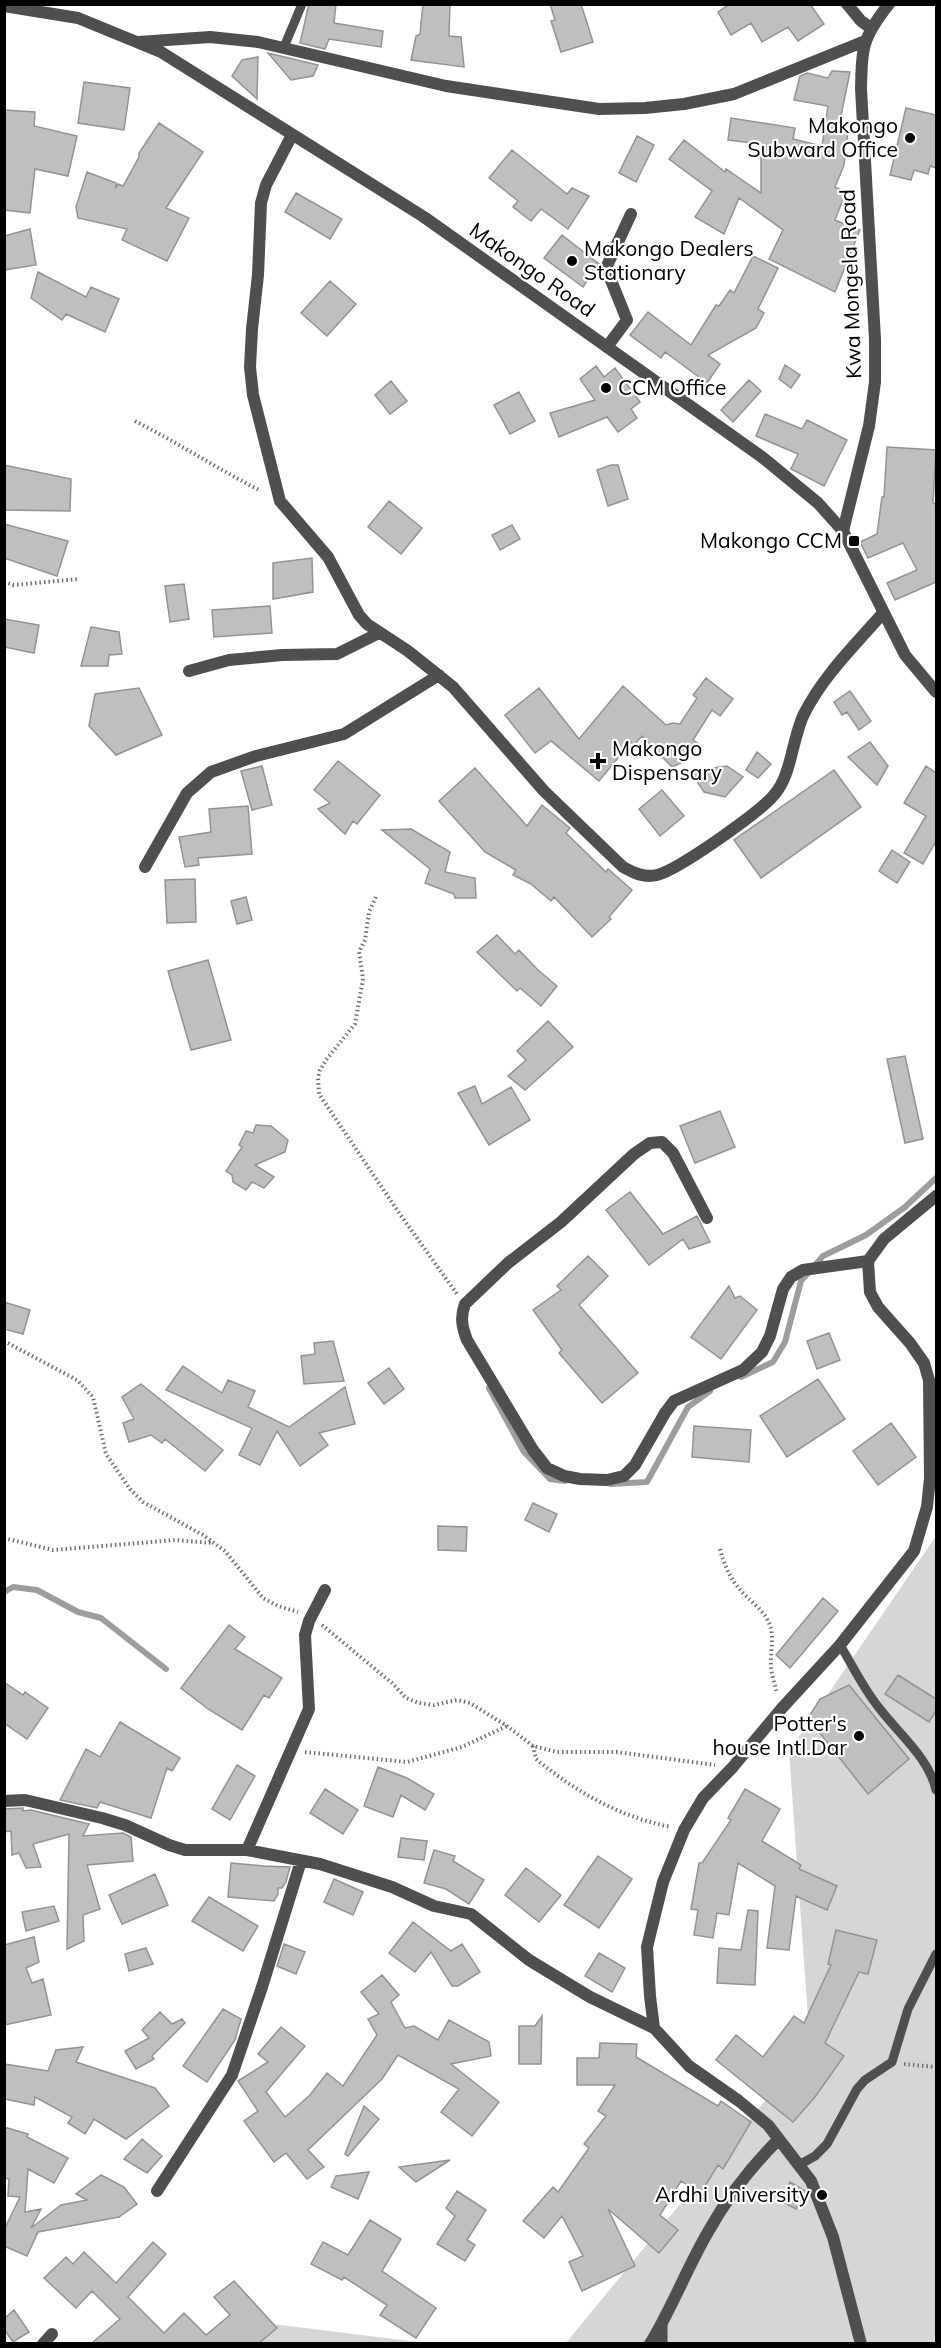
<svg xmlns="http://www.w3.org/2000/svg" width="941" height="2348" viewBox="0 0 941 2348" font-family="Mulish,sans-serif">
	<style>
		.green { fill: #d6d6d6 }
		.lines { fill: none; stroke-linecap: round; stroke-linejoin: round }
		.stream { stroke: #9d9d9d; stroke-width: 6 }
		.building { fill: #bfbfbf; stroke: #939393; stroke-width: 1.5 }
		.path { stroke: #717171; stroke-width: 4; stroke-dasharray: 1.5 3; stroke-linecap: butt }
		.service { stroke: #4f4f4f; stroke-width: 9 }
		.minor { stroke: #4f4f4f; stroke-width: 12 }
		.tertiary { stroke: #4f4f4f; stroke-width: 12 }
		.poi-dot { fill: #000; stroke: #fff; stroke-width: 2 }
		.labels { text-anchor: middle; stroke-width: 4.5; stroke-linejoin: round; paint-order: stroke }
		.poi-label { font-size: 21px; fill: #000; stroke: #fff; text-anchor: end }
		.street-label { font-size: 21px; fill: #000; stroke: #fff }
	</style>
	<rect width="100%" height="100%" fill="#fff"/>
	<path class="green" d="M 936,1536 L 936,2343 L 565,2344 L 810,2046 L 789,1751 Z
		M 273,2324 L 426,2343 L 241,2344 Z"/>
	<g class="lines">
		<path class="stream" d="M 741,1377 L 773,1362 L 785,1342 L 801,1281 L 823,1256 L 866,1235 L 905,1207 L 936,1178
			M 489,1388 L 524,1452 L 550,1479 L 565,1481
			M 611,1484 L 647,1482 L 688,1407 L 710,1391
			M 4,1592 L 13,1587 L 37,1590 L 78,1612 L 101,1618 L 166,1669"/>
	</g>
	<path class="building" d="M 309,4 L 336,4 L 334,23 L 383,31 L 381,47 L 329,39 L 325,49 L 300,43 Z
		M 423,4 L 450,4 L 449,36 L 461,37 L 464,67 L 411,60 L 416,36 L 420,34 Z
		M 550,4 L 581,4 L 593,42 L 561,52 L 551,21 L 555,20 Z
		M 730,4 L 810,4 L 824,24 L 798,41 L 788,27 L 762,42 L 751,23 L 731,35 L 718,12 Z
		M 268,53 L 318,65 L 313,76 L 291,80 Z
		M 258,57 L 257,99 L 232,76 L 242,60 Z
		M 832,71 L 850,72 L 838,130 L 848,131 L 844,165 L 835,187 L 846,192 L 835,220 L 860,230 L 835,292 L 769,259 L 783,230 L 739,198 L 724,234 L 695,217 L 712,191 L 669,159 L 684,140 L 725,172 L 726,169 L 761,193 L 761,144 L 728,140 L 731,118 L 795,128 L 793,139 L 822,146 L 828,106 L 794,100 L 800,76 L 807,73 L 828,78 Z
		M 84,82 L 130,88 L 124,130 L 78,123 Z
		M 906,108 L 936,115 L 936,168 L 930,166 L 928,174 L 914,170 L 911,180 L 890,175 Z
		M 4,110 L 35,112 L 34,126 L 77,136 L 68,176 L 35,169 L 30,213 L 4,210 Z
		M 159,123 L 203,152 L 166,208 L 189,218 L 167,261 L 122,240 L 127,229 L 78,218 L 76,207 L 87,172 L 116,183 L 116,187 L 118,184 L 123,186 L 139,157 L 139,153 Z
		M 637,136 L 654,145 L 636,182 L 619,173 Z
		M 512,150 L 567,194 L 572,188 L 589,196 L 568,229 L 541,209 L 531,221 L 513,207 L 518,201 L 489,178 Z
		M 296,193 L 342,219 L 330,239 L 285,212 Z
		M 30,229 L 36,265 L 4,270 L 4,236 Z
		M 562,235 L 599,264 L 583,287 L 544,258 Z
		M 753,256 L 778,268 L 758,309 L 764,313 L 756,328 L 708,355 L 720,364 L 707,383 L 665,352 L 661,358 L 630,335 L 648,312 L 691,345 L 716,305 L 719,306 L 730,290 L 734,293 Z
		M 38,272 L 86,297 L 91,287 L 119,299 L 105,332 L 66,314 L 62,320 L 31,298 Z
		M 330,281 L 356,304 L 327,336 L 301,313 Z
		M 785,365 L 800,375 L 791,388 L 779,379 Z
		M 596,366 L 604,377 L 615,368 L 640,402 L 631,409 L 637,418 L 618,432 L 607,417 L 559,437 L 550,413 L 595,400 L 580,379 Z
		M 749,380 L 761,391 L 733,422 L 721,410 Z
		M 391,381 L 407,401 L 390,414 L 375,395 Z
		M 519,392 L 535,421 L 510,434 L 494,405 Z
		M 765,414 L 802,429 L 807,420 L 847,440 L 824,486 L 791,469 L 798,454 L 756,436 Z
		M 887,447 L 936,450 L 933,503 L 936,504 L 936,582 L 895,600 L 887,583 L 917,570 L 903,543 L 868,558 L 860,542 L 877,534 L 882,497 L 884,497 Z
		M 4,465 L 71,479 L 70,511 L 4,510 Z
		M 611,465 L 618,465 L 628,499 L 608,506 L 597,470 Z
		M 389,501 L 422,528 L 401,554 L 368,527 Z
		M 4,524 L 68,541 L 57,576 L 4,558 Z
		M 512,525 L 520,539 L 500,550 L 492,535 Z
		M 312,558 L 313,592 L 273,599 L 273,563 Z
		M 184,584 L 189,619 L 170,622 L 165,586 Z
		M 270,606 L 272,633 L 214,637 L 212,610 Z
		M 4,619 L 39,625 L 34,653 L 4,647 Z
		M 91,627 L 119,632 L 122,654 L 109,655 L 108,666 L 81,666 Z
		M 706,678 L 733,699 L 720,716 L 712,710 L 693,740 L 699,744 L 685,761 L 672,767 L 642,736 L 634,745 L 631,742 L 599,781 L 551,741 L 535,753 L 505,715 L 539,688 L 579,739 L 623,686 L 666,725 L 673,723 L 680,724 L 697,698 L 693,695 Z
		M 139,688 L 162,735 L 116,755 L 89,726 L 95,694 Z
		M 850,691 L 871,721 L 859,730 L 847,712 L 842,715 L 834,702 Z
		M 870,742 L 888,766 L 877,785 L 848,757 Z
		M 757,752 L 771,764 L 758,778 L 746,770 Z
		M 338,761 L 380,795 L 357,824 L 353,821 L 345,834 L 318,809 L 330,803 L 314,790 Z
		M 262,766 L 272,805 L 252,810 L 241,771 Z
		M 727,766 L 743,777 L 725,797 L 704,792 L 690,771 Z
		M 926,766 L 936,773 L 936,841 L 923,864 L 904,853 L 926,816 L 904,803 Z
		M 475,768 L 527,826 L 542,805 L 570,828 L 566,833 L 606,872 L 608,869 L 632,890 L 609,917 L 611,919 L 592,937 L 554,897 L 551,901 L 531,884 L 513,875 L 516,870 L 485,852 L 439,801 Z
		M 834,770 L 861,807 L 761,878 L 734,840 Z
		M 662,790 L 684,816 L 660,836 L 639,809 Z
		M 248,806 L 252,854 L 198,858 L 199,865 L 185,867 L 179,837 L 211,832 L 209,809 Z
		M 411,829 L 450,852 L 445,872 L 475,878 L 476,898 L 455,898 L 454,894 L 425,883 L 430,869 L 382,830 Z
		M 892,850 L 910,862 L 897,883 L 879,871 Z
		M 195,879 L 196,922 L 167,923 L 165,880 Z
		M 246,897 L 252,920 L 237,924 L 231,901 Z
		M 497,935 L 515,954 L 519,950 L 538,970 L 557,986 L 541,1006 L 520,988 L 517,991 L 477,952 Z
		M 208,960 L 231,1040 L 191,1050 L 168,971 Z
		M 548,1021 L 573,1047 L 525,1090 L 508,1076 L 526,1060 L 517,1051 Z
		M 905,1056 L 923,1139 L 905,1143 L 887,1059 Z
		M 475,1086 L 482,1104 L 511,1087 L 530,1120 L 489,1145 L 458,1093 Z
		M 720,1111 L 735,1147 L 695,1163 L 680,1126 Z
		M 256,1125 L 271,1126 L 288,1140 L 285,1152 L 255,1165 L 274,1177 L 264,1188 L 252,1182 L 246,1190 L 233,1182 L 232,1175 L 226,1171 L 242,1147 L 239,1145 L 246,1131 L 253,1133 Z
		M 630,1192 L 663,1234 L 697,1216 L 710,1242 L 689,1249 L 683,1239 L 649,1265 L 606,1210 Z
		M 588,1256 L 608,1276 L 579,1305 L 638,1373 L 602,1403 L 559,1353 L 562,1350 L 533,1310 L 561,1290 L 557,1286 Z
		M 729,1286 L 735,1298 L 740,1296 L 757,1310 L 721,1359 L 691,1337 Z
		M 4,1302 L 30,1310 L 23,1334 L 4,1329 Z
		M 829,1333 L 840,1360 L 817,1369 L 807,1341 Z
		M 333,1341 L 344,1381 L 304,1384 L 301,1356 L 315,1354 L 314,1343 Z
		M 183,1366 L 222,1393 L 228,1380 L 255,1391 L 248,1407 L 289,1427 L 345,1387 L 355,1424 L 319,1433 L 328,1445 L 300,1466 L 277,1431 L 260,1465 L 239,1455 L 252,1428 L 166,1390 Z
		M 389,1368 L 404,1389 L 384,1404 L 368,1383 Z
		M 818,1379 L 845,1419 L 787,1457 L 760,1416 Z
		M 141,1384 L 223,1450 L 205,1471 L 165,1439 L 162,1443 L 151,1435 L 129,1442 L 123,1423 L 134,1419 L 122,1397 Z
		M 891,1423 L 916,1457 L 878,1485 L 853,1451 Z
		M 694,1426 L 751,1430 L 749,1462 L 692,1457 Z
		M 533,1503 L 557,1514 L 549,1532 L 525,1520 Z
		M 438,1526 L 467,1527 L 466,1551 L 438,1550 Z
		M 823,1598 L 838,1611 L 790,1668 L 776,1655 Z
		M 229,1625 L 245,1637 L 235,1649 L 282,1678 L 269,1698 L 264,1695 L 242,1730 L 208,1709 L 181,1688 Z
		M 898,1675 L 936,1699 L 936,1711 L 929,1722 L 885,1694 Z
		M 4,1682 L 23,1695 L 25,1692 L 48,1708 L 27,1739 L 4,1723 Z
		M 849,1685 L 909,1759 L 868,1794 L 808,1718 L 820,1699 Z
		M 120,1722 L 180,1758 L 172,1771 L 167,1768 L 151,1818 L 100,1802 L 97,1808 L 60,1800 L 86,1749 L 100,1757 Z
		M 237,1765 L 255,1776 L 230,1820 L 212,1809 Z
		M 378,1767 L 407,1778 L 434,1794 L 425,1810 L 401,1795 L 393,1817 L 364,1806 Z
		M 325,1789 L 358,1810 L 343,1834 L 310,1813 Z
		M 745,1789 L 780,1809 L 762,1841 L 801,1865 L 799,1869 L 837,1886 L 827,1910 L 796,1896 L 789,1950 L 767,1948 L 775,1886 L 738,1863 L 729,1915 L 717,1913 L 713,1938 L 694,1935 L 698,1910 L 691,1909 L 699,1863 L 702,1863 L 731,1820 L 728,1818 Z
		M 23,1808 L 23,1811 L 31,1810 L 89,1824 L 83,1836 L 123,1833 L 131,1837 L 133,1861 L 87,1865 L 100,1909 L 83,1915 L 84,1941 L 67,1949 L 69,1834 L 33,1844 L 41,1867 L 26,1868 L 19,1853 L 12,1855 L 11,1831 L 4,1832 L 4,1809 Z
		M 401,1838 L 427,1841 L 424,1860 L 398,1857 Z
		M 434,1850 L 455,1856 L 453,1861 L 484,1880 L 469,1904 L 446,1889 L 424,1883 Z
		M 598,1856 L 632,1879 L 599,1928 L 564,1905 Z
		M 231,1863 L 264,1866 L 290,1867 L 286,1882 L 282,1888 L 278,1888 L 278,1894 L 274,1901 L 228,1897 Z
		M 526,1868 L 561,1895 L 539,1922 L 505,1895 Z
		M 155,1874 L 168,1905 L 122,1924 L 109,1895 Z
		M 334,1879 L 363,1892 L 353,1915 L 324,1902 Z
		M 209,1897 L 258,1926 L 243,1951 L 192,1921 Z
		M 54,1906 L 59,1921 L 26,1931 L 22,1912 Z
		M 748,1910 L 758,1911 L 755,1985 L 717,1983 L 719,1948 L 741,1950 Z
		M 413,1922 L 451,1951 L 462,1944 L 480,1972 L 458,1986 L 452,1986 L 431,1952 L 415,1972 L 389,1953 Z
		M 836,1930 L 877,1940 L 868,1974 L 859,1972 L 825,2043 L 844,2056 L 815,2097 L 793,2122 L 716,2060 L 736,2035 L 763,2057 L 794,2016 L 804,2023 L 831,1965 L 828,1964 Z
		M 34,1937 L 39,1962 L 26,1968 L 32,1983 L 43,1979 L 51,2015 L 4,2025 L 4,1945 Z
		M 284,1944 L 305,1952 L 296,1974 L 277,1966 Z
		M 146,1948 L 153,1964 L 129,1971 L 125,1954 Z
		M 599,1953 L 625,1968 L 612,1992 L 585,1976 Z
		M 382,1975 L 399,1995 L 391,2002 L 405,2028 L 414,2026 L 438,2040 L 449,2020 L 489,2042 L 491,2056 L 451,2064 L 499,2102 L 472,2136 L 441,2112 L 459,2089 L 398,2055 L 382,2079 L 308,2150 L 324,2167 L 307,2179 L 286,2153 L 274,2162 L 244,2121 L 258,2111 L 238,2081 L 268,2062 L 258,2054 L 281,2027 L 305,2046 L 266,2092 L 285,2117 L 310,2095 L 327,2073 L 343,2086 L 377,2035 L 368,2019 L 379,2014 L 361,1992 Z
		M 223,2009 L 241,2019 L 235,2040 L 207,2082 L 183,2066 Z
		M 160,2012 L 172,2024 L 182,2019 L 185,2023 L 152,2056 L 154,2059 L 136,2069 L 125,2051 L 149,2038 L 142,2030 Z
		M 542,2016 L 541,2064 L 519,2064 L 519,2026 L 535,2026 Z
		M 600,2043 L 637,2044 L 636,2057 L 718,2106 L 721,2101 L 751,2122 L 723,2169 L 718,2165 L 700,2194 L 681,2181 L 660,2215 L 678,2230 L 659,2253 L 608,2209 L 635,2266 L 582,2291 L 569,2262 L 583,2256 L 562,2216 L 544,2238 L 523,2221 L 553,2187 L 558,2192 L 589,2148 L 584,2144 L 606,2116 L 598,2111 L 615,2085 L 577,2085 L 577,2058 L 599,2058 Z
		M 83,2047 L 76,2062 L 155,2088 L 169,2106 L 126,2139 L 94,2119 L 85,2134 L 68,2123 L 72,2117 L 35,2097 L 34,2105 L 4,2099 L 4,2064 L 48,2071 L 56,2050 Z
		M 364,2106 L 379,2119 L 348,2156 L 345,2154 Z
		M 4,2127 L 28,2134 L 27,2137 L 68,2158 L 54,2183 L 28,2169 L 25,2212 L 41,2209 L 31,2228 L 61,2205 L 87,2200 L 76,2194 L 101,2175 L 124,2187 L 137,2204 L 119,2217 L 38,2232 L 27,2256 L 4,2246 L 4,2230 L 20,2197 L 8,2196 L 9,2179 L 4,2178 Z
		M 142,2139 L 162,2156 L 147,2173 L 124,2159 Z
		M 450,2160 L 416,2182 L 399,2167 Z
		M 369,2172 L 358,2199 L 331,2187 L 336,2176 Z
		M 790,2182 L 805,2191 L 796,2209 L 781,2201 Z
		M 457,2191 L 486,2210 L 467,2240 L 475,2245 L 465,2261 L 437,2244 L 455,2216 L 446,2208 Z
		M 370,2220 L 401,2239 L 382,2271 L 436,2308 L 416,2338 L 380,2315 L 387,2305 L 344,2277 L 342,2280 L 311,2264 L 323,2242 L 348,2255 Z
		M 153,2242 L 166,2254 L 128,2297 L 164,2333 L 184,2313 L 206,2335 L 230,2315 L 214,2297 L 234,2281 L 277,2328 L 259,2343 L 92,2343 L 120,2319 L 92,2291 L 76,2308 L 44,2278 L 66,2257 L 73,2264 L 84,2252 L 116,2283 Z
		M 14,2310 L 29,2332 L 13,2342 L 4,2329 L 4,2319 Z"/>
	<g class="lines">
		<path class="path" d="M 135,421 C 178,443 218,469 261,491
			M 4,582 L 14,585 L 78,579
			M 376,897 L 369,912 L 365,940 L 359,952 L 363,979 L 355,1024 L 326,1060 L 320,1070 L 318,1078 L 319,1094 L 397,1210 L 457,1294
			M 4,1341 L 77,1380 L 93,1397 L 106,1454 L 130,1489 L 143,1502 L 203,1535 L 225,1551 L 263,1598 L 278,1606 L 298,1612
			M 4,1538 L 53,1550 L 176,1540 L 212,1543
			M 720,1549 C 725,1569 733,1584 748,1598 C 754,1604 762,1610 767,1619 C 776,1634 770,1649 771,1665 C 771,1674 775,1684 777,1693
			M 322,1625 L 392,1683 L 406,1698 L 419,1703 L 434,1705 L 457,1700 L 470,1703 L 507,1726 L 533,1746 L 557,1752 L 617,1752 L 715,1765
			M 533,1746 L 536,1759 C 576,1792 620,1817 671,1827
			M 305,1752 L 407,1762 L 462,1747 L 507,1726
			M 904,2064 L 936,2067"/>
		<path class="service" d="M 284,47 L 302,4
			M 840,1645 C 853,1666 864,1690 880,1709 C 899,1734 929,1758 936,1790
			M 799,2165 L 815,2156 L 827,2144 L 857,2089 L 865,2080 L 892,2062 L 908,2009 L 936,1954
			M 663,2322 L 663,2344"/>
		<path class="minor" d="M 847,4 L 861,21 L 871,28
			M 139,42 L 210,37 L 258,42 L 446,86 L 599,109 L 645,108 L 684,104 L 734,94 L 865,41
			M 292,135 L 266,185 L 261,203 L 258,275 L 252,329 L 250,367 L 253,395 L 280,501 L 328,557 L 359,615 L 367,624 L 408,651 L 453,687 L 544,791 L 623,867 C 634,873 644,878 657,875 C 678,870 759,813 774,795 C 792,775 792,738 804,714 C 823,676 855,645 883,613
			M 607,347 L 627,320 L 606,268 L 631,214
			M 843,531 L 869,426 L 875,382 L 875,339 L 861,89 C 862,47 862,38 889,4
			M 189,671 L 229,660 L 282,655 L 337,654 L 379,633
			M 145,867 L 187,793 L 211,772 L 256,756 L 344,734 L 439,675
			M 707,1218 L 673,1153 L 662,1142 L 650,1143 L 634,1154 L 561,1222 L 508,1263 L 465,1304 C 460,1317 462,1327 467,1340 L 533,1450 L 547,1468 L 564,1476 L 580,1479 L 607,1480 L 624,1476 L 635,1465 L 665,1413 L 674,1401 L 743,1370 L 762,1352 L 770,1336 L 783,1289 L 791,1277 L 803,1270 L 868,1261
			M 4,1801 L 25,1800 L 102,1818 L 125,1825 L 169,1845 L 185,1850 L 247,1850 L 320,1864 L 392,1887 L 434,1906 L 471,1914 L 529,1960 L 590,1997 L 654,2028
			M 247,1850 L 309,1709 L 305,1635 L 309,1621 L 325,1590
			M 157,2191 L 232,2075 L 262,1987 L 301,1861
			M 43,2344 L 52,2334
			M 650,2344 C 672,2308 687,2268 708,2232 C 727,2198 751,2167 778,2140
			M 861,2344 L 833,2237 L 811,2181 L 768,2125 L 739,2101 L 689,2066 L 654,2028 L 650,1996 L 647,1947 L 663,1882 L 684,1830 L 703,1798 L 732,1768 L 782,1708 L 840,1645 L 914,1551 L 927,1507 L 930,1478 L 929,1380 L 924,1363 L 910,1343 L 878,1307 L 870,1292 L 868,1261 L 884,1239 L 936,1196"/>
		<path class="tertiary" d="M 4,6 L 78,18 L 161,52 L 424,217 L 762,457 L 818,503 L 843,531 L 905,655 L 936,692"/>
	</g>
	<g class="poi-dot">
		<circle cx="910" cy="138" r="6"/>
		<circle cx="572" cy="261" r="6"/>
		<circle cx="606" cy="388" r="6"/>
		<rect x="848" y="535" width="12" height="12" rx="3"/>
		<path d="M595 752h6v6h6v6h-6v6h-6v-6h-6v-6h6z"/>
		<circle cx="859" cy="1736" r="6"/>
		<circle cx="822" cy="2195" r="6"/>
	</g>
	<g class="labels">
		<g class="poi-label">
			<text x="898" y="133">Makongo<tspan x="898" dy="24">Subward Office</tspan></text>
			<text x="584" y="256" text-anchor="start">Makongo Dealers<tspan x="584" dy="24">Stationary</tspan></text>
			<text x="618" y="395" text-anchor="start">CCM Office</text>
			<text x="842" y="548">Makongo CCM</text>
			<text x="612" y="756" text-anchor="start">Makongo<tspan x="612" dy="24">Dispensary</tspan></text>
			<text x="847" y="1731">Potter's<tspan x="847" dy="24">house Intl.Dar</tspan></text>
			<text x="810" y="2202">Ardhi University</text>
		</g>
		<g class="street-label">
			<text transform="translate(532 270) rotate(35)" y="7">Makongo Road</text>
			<text transform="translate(851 284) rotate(-92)" y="7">Kwa Mongela Road</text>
		</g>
	</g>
	<rect width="941" height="2348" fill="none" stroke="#000000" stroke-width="12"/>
</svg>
